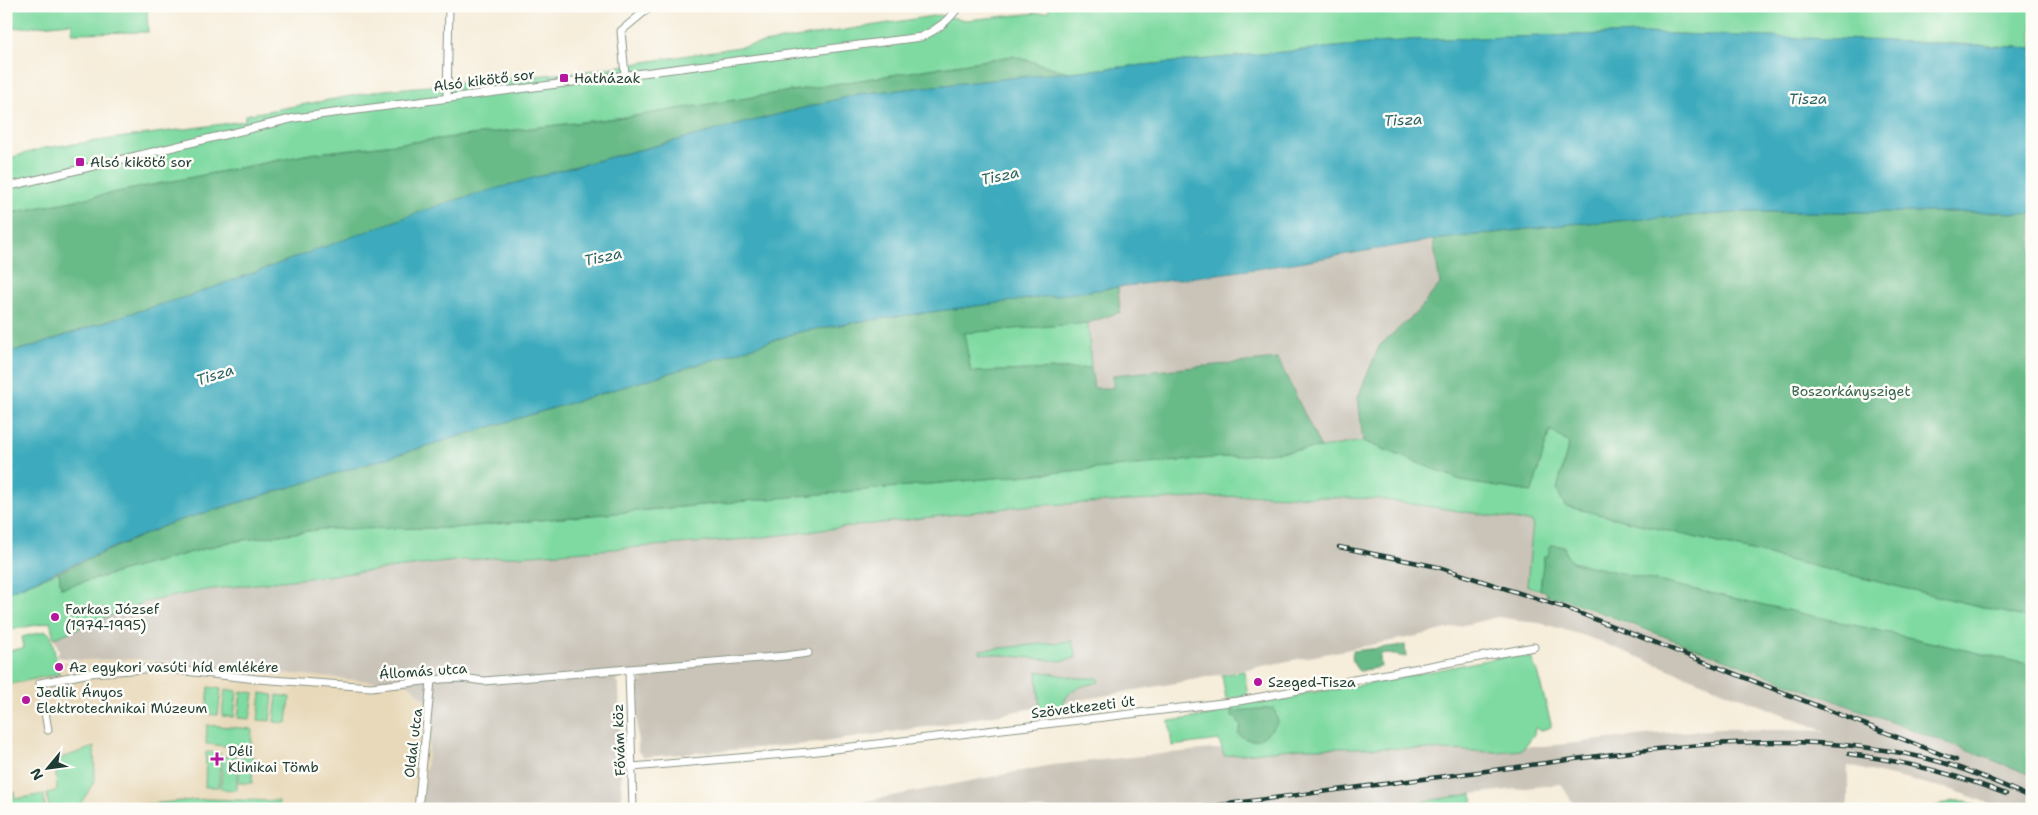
<svg xmlns="http://www.w3.org/2000/svg" width="2038" height="815" viewBox="0 0 2038 815" font-family="'Shantell Sans',sans-serif">
	<style>
		.built { fill: #e8d9ba }
		.industrial { fill: #c9c3b8 }
		.green { fill: #7fdaa1; stroke: #4f8c6a }
		.forest { fill: #67ba87; stroke: #437c5e }
		.water { fill: #3eabbd; stroke: #2e7478 }
		.lines { fill: none; stroke-linecap: round; stroke-linejoin: round }
		.minor-casing { stroke: #8a9587; stroke-width: 9 }
		.minor { stroke: #fff; stroke-width: 7 }
		.rail-casing { stroke: #1f3d34; stroke-width: 4.5 }
		.rail { stroke: #fdfcf7; stroke-width: 2.5; stroke-dasharray: 8; stroke-linecap: butt }
		.poi-dot { fill: #b5179e; stroke: #fdfcf7; stroke-width: 2 }
		.labels { text-anchor: middle; stroke-width: 5; stroke-linejoin: round; paint-order: stroke }
		.poi-label { font-size: 14px; fill: #1f3d34; stroke: #fdfcf7; text-anchor: start }
		.street-label { font-size: 14px; fill: #1f3d34; stroke: #fdfcf7 }
		.park-label { font-size: 14px; fill: #37644f; stroke: #fdfcf7 }
		.water-label { font-size: 15px; font-style: italic; fill: #2a6464; stroke: #fdfcf7 }
	</style>
	<rect width="100%" height="100%" fill="#fdfcf7"/>
	<filter id="ink" filterUnits="userSpaceOnUse"><feTurbulence type="fractalNoise" baseFrequency=".02" numOctaves="2"/><feDisplacementMap in="SourceGraphic" scale="10" xChannelSelector="R" yChannelSelector="G"/><feConvolveMatrix kernelMatrix="1 2 1 2 8 2 1 2 1" color-interpolation-filters="sRGB"/></filter>
	<filter id="wash" filterUnits="userSpaceOnUse"><feTurbulence type="fractalNoise" baseFrequency=".0096" numOctaves="4" result="noise"/><feDisplacementMap in="SourceGraphic" scale="20" xChannelSelector="R" yChannelSelector="G"/><feGaussianBlur stdDeviation="1.12" result="paint"/><feColorMatrix in="noise" values="0 0 0 0 0 0 0 0 0 0 0 0 0 0 0 0 0 1.4 0 .05"/><feComposite in="paint" operator="in"/></filter>
	<g filter="url(#wash)">
		<rect width="100%" height="100%" fill="#f6edda"/>
		<path class="built" d="M 135,659 L 410,685 L 434,710 L 421,809 L 6,809 L 6,667 L 81,660 Z"/>
		<path class="industrial" d="M 1433,240 L 1440,284 L 1417,312 L 1358,397 L 1363,441 L 1321,448 L 1278,359 L 1113,375 L 1113,388 L 1094,388 L 1091,368 L 1088,323 L 1120,312 L 1118,287 L 1263,268 Z
			M 1261,495 L 1378,499 L 1533,522 L 1527,587 L 2032,775 L 2032,809 L 2003,809 L 1953,790 L 1848,766 L 1848,809 L 1577,809 L 1561,784 L 1472,794 L 1374,809 L 825,809 L 1052,765 L 1211,749 L 1548,746 L 1654,734 L 1721,729 L 1825,731 L 1585,636 L 1545,624 L 1498,617 L 1417,636 L 1170,684 L 938,725 L 818,743 L 644,757 L 638,752 L 636,688 L 647,675 L 615,680 L 619,684 L 622,809 L 421,809 L 434,710 L 410,685 L 135,659 L 81,660 L 57,657 L 59,650 L 54,638 L 145,602 L 205,590 L 464,560 L 747,539 L 1025,506 Z"/>
		<path class="green" d="M 6,6 L 147,6 L 148,32 L 72,33 L 72,23 L 6,29 Z
			M 1049,6 L 2032,6 L 2032,48 L 1945,43 L 1643,33 L 1410,40 L 1068,72 L 1012,56 L 634,116 L 310,154 L 6,214 L 6,159 L 44,148 L 245,121 L 245,115 L 384,90 L 588,71 L 939,15 L 966,20 L 1048,12 Z
			M 1088,323 L 1091,368 L 971,372 L 963,333 Z
			M 1549,430 L 1569,443 L 1557,490 L 1565,506 L 2032,619 L 2032,665 L 1544,556 L 1540,590 L 1527,586 L 1533,522 L 1378,499 L 1261,495 L 1025,506 L 747,539 L 464,560 L 205,590 L 145,602 L 54,638 L 50,622 L 6,631 L 6,593 L 59,572 L 61,588 L 229,542 L 323,529 L 453,528 L 1321,448 L 1363,441 L 1466,482 L 1532,492 Z
			M 46,631 L 51,635 L 59,674 L 6,685 L 6,651 L 24,648 L 22,637 Z
			M 1072,641 L 1076,658 L 1060,661 L 980,653 L 980,650 Z
			M 1521,653 L 1530,655 L 1537,672 L 1551,723 L 1551,727 L 1542,730 L 1535,728 L 1534,734 L 1522,750 L 1497,752 L 1386,748 L 1301,748 L 1224,756 L 1219,740 L 1172,746 L 1169,721 L 1216,715 L 1216,707 L 1373,683 Z
			M 1037,671 L 1078,678 L 1098,678 L 1099,682 C 1089,685 1075,686 1068,695 C 1064,701 1062,707 1057,713 L 1040,713 Z
			M 1244,671 L 1248,696 L 1226,699 L 1222,675 Z
			M 209,687 L 221,689 L 218,715 L 206,714 Z
			M 225,689 L 237,691 L 234,717 L 222,716 Z
			M 241,691 L 254,693 L 250,719 L 238,718 Z
			M 261,693 L 273,695 L 270,721 L 258,720 Z
			M 277,695 L 290,697 L 287,723 L 274,722 Z
			M 207,725 L 252,729 L 251,749 L 206,744 Z
			M 94,747 L 95,780 L 80,805 L 49,808 L 47,794 L 57,790 L 55,760 Z
			M 206,752 L 220,753 L 219,787 L 205,787 Z
			M 222,756 L 237,756 L 237,790 L 221,789 Z
			M 239,756 L 253,756 L 252,783 L 239,783 Z
			M 14,792 L 15,799 L 44,794 L 45,809 L 6,809 L 6,793 Z
			M 1472,794 L 1473,809 L 1374,809 Z
			M 205,799 L 279,801 L 278,809 L 89,809 Z
			M 1953,801 L 1966,801 L 1984,809 L 1927,809 Z"/>
		<path class="forest" d="M 1012,56 L 1068,72 L 858,94 L 561,170 L 195,294 L 119,317 L 28,348 L 6,352 L 6,214 L 310,154 L 634,116 Z
			M 1747,212 L 1997,212 L 2032,214 L 2032,619 L 1565,506 L 1557,490 L 1569,443 L 1550,430 L 1532,492 L 1466,482 L 1363,441 L 1358,397 L 1379,346 L 1417,312 L 1440,284 L 1433,240 L 1571,224 Z
			M 1118,287 L 1120,312 L 1088,323 L 964,333 L 971,372 L 1091,368 L 1094,388 L 1113,388 L 1113,375 L 1278,359 L 1321,448 L 453,528 L 323,529 L 229,542 L 61,588 L 59,572 L 171,523 L 716,359 L 799,332 L 863,321 Z
			M 1550,545 L 1564,546 L 1566,554 L 1572,562 L 2032,665 L 2032,775 L 1561,598 L 1546,596 L 1545,592 L 1540,590 L 1544,556 L 1548,556 Z
			M 1405,645 L 1406,657 L 1382,653 L 1380,658 L 1381,667 L 1359,671 C 1353,665 1351,658 1353,651 Z
			M 1274,708 L 1278,722 C 1266,736 1255,748 1238,734 L 1241,726 L 1236,718 L 1232,717 L 1232,711 Z"/>
		<path class="water" d="M 1643,33 L 1870,40 L 2032,48 L 2032,214 L 1997,212 L 1748,212 L 1571,224 L 1433,240 L 1263,268 L 863,321 L 799,332 L 716,359 L 171,523 L 6,593 L 6,352 L 28,348 L 119,317 L 195,294 L 442,204 L 561,170 L 858,94 L 1068,72 L 1410,40 Z"/>
	</g>
	<g filter="url(#ink)">
		<g class="lines">
			<defs>
				<path id="minor" d="M 625,75 L 621,31 L 651,6
					M 447,98 L 449,6
					M 6,187 L 295,118 L 921,37 C 937,30 949,21 959,6
					M 629,670 L 633,809
					M 48,730 L 40,683 L 90,673 L 158,668 L 257,679 L 371,687 L 442,679 L 462,678 L 484,681 L 785,656 L 808,653
					M 632,767 L 809,752 L 1239,701 L 1534,647
					M 418,809 L 431,681"/>
			</defs>
			<use href="#minor" class="minor-casing"/>
			<use href="#minor" class="minor"/>
			<defs>
				<path id="rail" d="M 1339,547 L 1438,567 L 1566,608 L 1956,760
					M 1849,754 C 1903,761 1956,774 2006,794
					M 1188,809 C 1295,795 1402,782 1509,768 C 1652,749 1802,723 1944,763 C 1974,772 2003,785 2032,798"/>
			</defs>
			<use href="#rail" class="rail-casing"/>
			<use href="#rail" class="rail"/>
		</g>
	</g>
	<g class="poi-dot">
		<rect x="559" y="73" width="10" height="10" rx="2.5"/>
		<rect x="75" y="157" width="10" height="10" rx="2.5"/>
		<circle cx="55" cy="617" r="5"/>
		<circle cx="59" cy="667" r="5"/>
		<circle cx="1258" cy="682" r="5"/>
		<circle cx="26" cy="700" r="5"/>
		<path d="M214.5 751.5h5v5h5v5h-5v5h-5v-5h-5v-5h5z"/>
	</g>
	<g class="labels">
		<g class="poi-label">
			<text x="574" y="83">Hatházak</text>
			<text x="90" y="167">Alsó kikötő sor</text>
			<text x="65" y="614">Farkas József<tspan x="65" dy="16">(1974-1995)</tspan></text>
			<text x="69" y="672">Az egykori vasúti híd emlékére</text>
			<text x="1268" y="687">Szeged-Tisza</text>
			<text x="36" y="697">Jedlik Ányos<tspan x="36" dy="16">Elektrotechnikai Múzeum</tspan></text>
			<text x="228" y="756">Déli<tspan x="228" dy="16">Klinikai Tömb</tspan></text>
		</g>
		<g class="street-label">
			<text transform="translate(484 80) rotate(-7)" y="5">Alsó kikötő sor</text>
			<text transform="translate(423 671) rotate(-4)" y="5">Állomás utca</text>
			<text transform="translate(1083 707) rotate(-7)" y="5">Szövetkezeti út</text>
			<text transform="translate(619 740) rotate(-92)" y="5">Fővám köz</text>
			<text transform="translate(413 743) rotate(-83)" y="5">Oldal utca</text>
		</g>
		<g class="park-label">
			<text x="1851" y="396">Boszorkánysziget</text>
		</g>
		<g class="water-label">
			<text transform="translate(1808 99) rotate(-1)" y="5">Tisza</text>
			<text transform="translate(1403 120) rotate(-3)" y="5">Tisza</text>
			<text transform="translate(1000 176) rotate(-12)" y="5">Tisza</text>
			<text transform="translate(603 257) rotate(-12)" y="5">Tisza</text>
			<text transform="translate(215 375) rotate(-18)" y="5">Tisza</text>
		</g>
	</g>
	<rect width="2038" height="815" fill="none" stroke="#fdfcf7" stroke-width="25"/>
	<g transform="translate(48 768) rotate(241)" stroke="#fdfcf7" stroke-width="4" paint-order="stroke">
	<path d="M0-4L9 19L0 12L-9 19Z" fill="#1f3d34"/>
	<text y="-8" font-size="14" font-weight="bold" text-anchor="middle" fill="#1f3d34">N</text>
	</g>
</svg>
